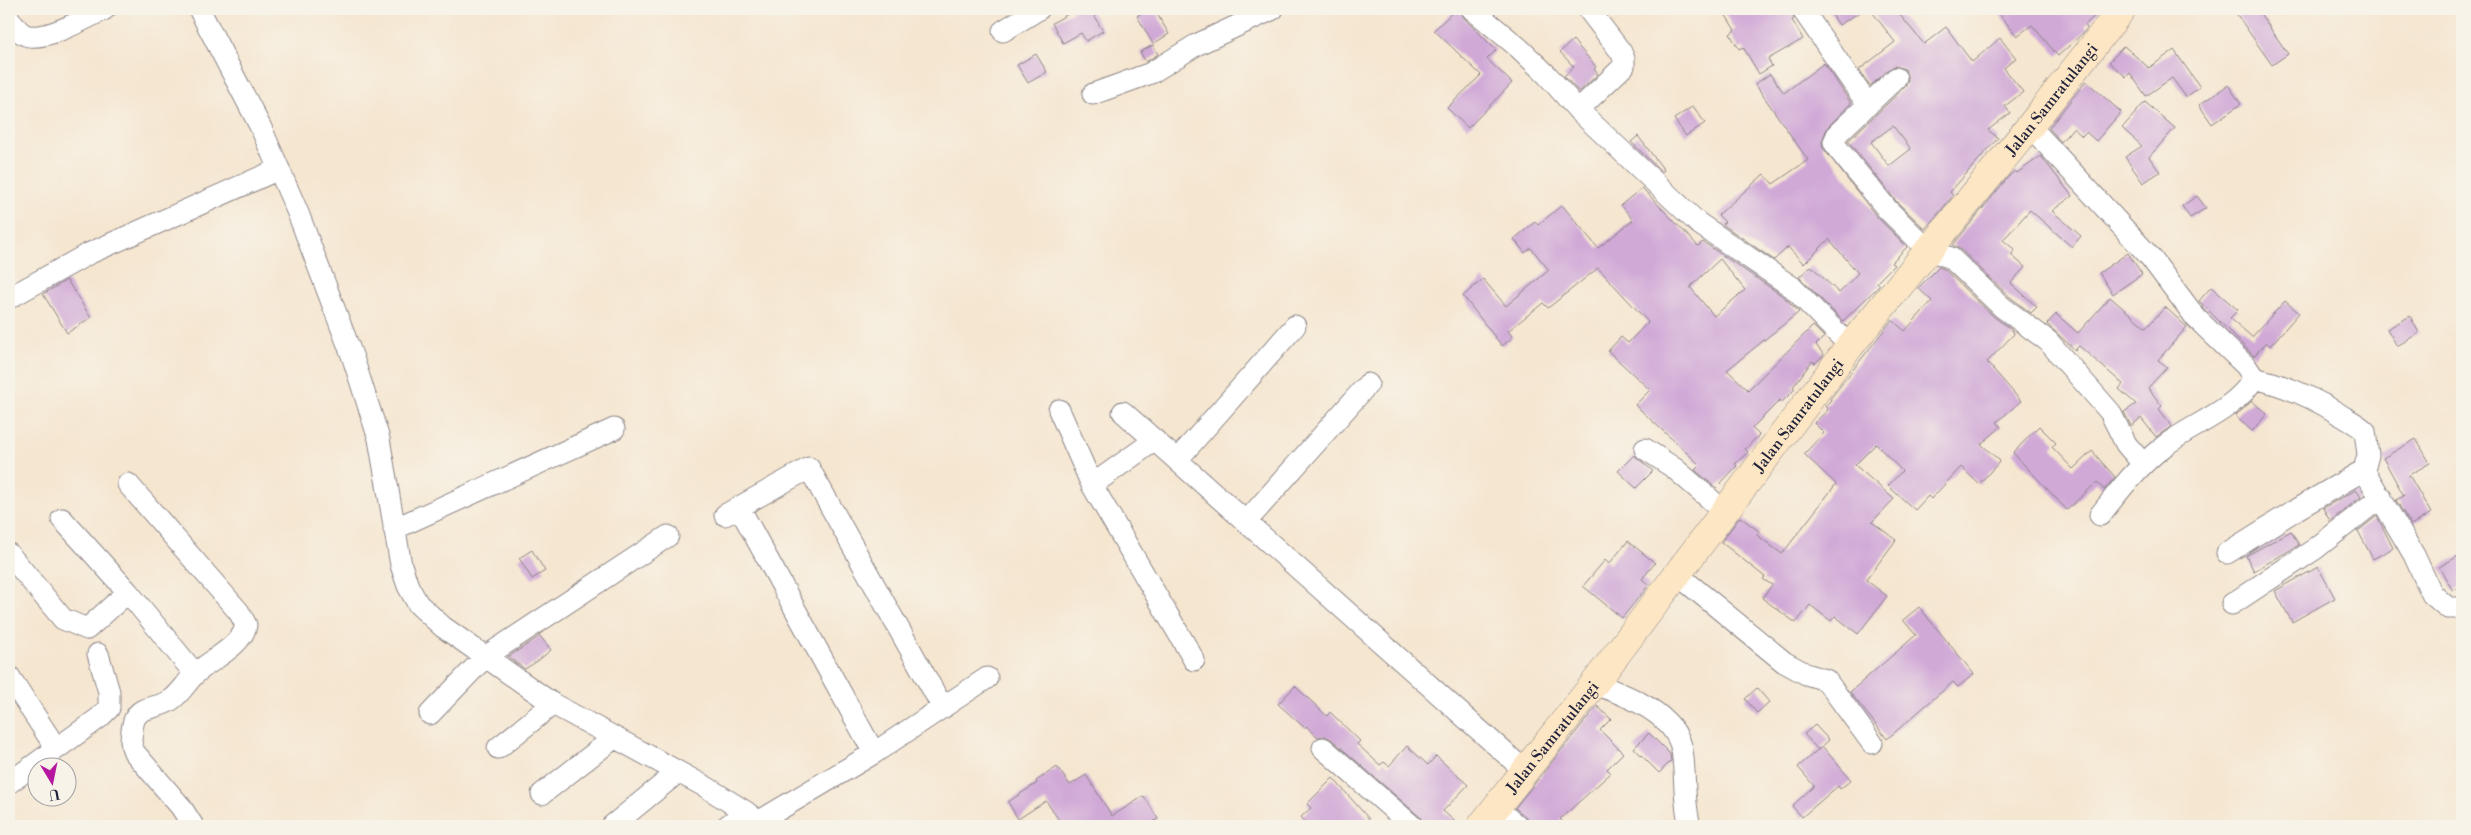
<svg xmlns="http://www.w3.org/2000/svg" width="2471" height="835" viewBox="0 0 2471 835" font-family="'Libre Bodoni',serif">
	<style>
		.building { fill: #d0a9d7; fill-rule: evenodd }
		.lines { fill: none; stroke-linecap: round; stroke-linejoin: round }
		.street-casing { stroke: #8c8486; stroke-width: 23 }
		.secondary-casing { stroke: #8c8486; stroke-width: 29 }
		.street { stroke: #fff; stroke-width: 21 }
		.secondary { stroke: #fce6c4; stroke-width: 28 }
		.labels { text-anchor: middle; stroke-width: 5; stroke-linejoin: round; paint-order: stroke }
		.street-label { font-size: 16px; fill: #22223b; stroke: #f7f3e8 }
	</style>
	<rect width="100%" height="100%" fill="#f7f3e8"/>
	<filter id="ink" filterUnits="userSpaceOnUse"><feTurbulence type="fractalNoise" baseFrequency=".02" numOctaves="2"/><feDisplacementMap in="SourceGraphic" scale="10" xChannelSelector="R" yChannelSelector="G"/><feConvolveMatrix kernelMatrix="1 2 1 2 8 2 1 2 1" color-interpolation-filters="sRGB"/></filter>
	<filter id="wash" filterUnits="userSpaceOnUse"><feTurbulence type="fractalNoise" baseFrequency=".0096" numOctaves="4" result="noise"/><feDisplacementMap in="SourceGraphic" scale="20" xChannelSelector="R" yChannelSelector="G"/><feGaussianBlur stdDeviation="1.12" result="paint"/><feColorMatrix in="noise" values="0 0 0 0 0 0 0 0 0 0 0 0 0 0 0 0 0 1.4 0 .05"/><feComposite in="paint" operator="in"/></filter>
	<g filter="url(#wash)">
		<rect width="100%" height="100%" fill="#f5e6d0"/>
		<g id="blocks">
			<path class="building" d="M 1077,9 L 1090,9 L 1103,31 L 1086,41 L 1081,33 L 1063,43 L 1052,23 Z
				M 1149,9 L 1154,9 L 1169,34 L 1153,44 L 1137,16 Z
				M 1456,9 L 1460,9 L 1464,18 L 1496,50 L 1487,59 L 1512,83 L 1468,128 L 1447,108 L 1481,75 L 1434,30 Z
				M 1722,9 L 1790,9 L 1794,19 L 1792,20 L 1803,39 L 1768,59 L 1772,66 L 1759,74 L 1743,47 L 1739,49 L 1730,34 L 1735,30 Z
				M 1828,9 L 1865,9 L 1839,25 Z
				M 1870,9 L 1895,9 L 1924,44 L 1946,27 L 1972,62 L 2000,38 L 2016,58 L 2004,68 L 2023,92 L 2005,106 L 2010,113 L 1988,130 L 1998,138 L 1950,192 L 1953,196 L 1925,229 L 1896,201 L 1848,141 L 1905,87 L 1908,81 L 1905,69 L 1894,66 L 1870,86 L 1859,70 L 1895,42 ZM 1893,126 L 1911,149 L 1889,166 L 1871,142 Z
				M 1995,9 L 2102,9 L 2085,25 L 2087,28 L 2084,32 L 2058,56 L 2032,25 L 2017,36 Z
				M 2233,9 L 2257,9 L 2288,54 L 2272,65 Z
				M 1573,40 L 1596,67 L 1594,69 L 1598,74 L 1579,92 L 1564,76 L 1574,67 L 1560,52 Z
				M 1153,45 L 1158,54 L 1146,62 L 1140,52 Z
				M 2124,46 L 2149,68 L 2174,50 L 2200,87 L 2186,97 L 2172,78 L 2146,96 L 2130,73 L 2126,77 L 2109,62 Z
				M 1036,54 L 1047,72 L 1028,83 L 1017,65 Z
				M 1824,63 L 1851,103 L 1827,128 L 1822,142 L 1823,148 L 1877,217 L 1907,247 L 1891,263 L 1894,265 L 1877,282 L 1880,285 L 1876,289 L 1843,321 L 1799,277 L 1811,266 L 1839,293 L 1858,273 L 1829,239 L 1804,264 L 1788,247 L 1774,260 L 1722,224 L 1725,222 L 1718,215 L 1764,174 L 1773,184 L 1808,160 L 1755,84 L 1770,74 L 1784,93 Z
				M 2086,81 L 2121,112 L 2096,141 L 2086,132 L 2082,136 L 2073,128 L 2061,142 L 2049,128 Z
				M 2228,85 L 2241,104 L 2212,124 L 2199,105 Z
				M 2145,102 L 2175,128 L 2149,157 L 2160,172 L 2143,183 L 2125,157 L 2142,146 L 2122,128 Z
				M 1693,106 L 1705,123 L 1686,136 L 1674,119 Z
				M 1638,136 L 1664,170 L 1662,172 L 1631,142 Z
				M 2041,156 L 2072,196 L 2052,211 L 2081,236 L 2072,247 L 2030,210 L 2003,240 L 2015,250 L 2011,255 L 2025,267 L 2011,283 L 2037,307 L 2031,313 L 2010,297 L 1960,249 L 1953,245 L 2009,176 L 2015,171 L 2017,173 Z
				M 1642,188 L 1698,246 L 1703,242 L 1784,297 L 1799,312 L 1727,370 L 1748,390 L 1813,326 L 1824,337 L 1816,345 L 1824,355 L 1815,363 L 1812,361 L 1793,387 L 1795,389 L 1782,402 L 1780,400 L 1752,428 L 1759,435 L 1745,449 L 1748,452 L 1735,464 L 1737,466 L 1716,488 L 1695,470 L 1700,465 L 1635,405 L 1650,390 L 1608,351 L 1621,337 L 1628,343 L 1648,322 L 1598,268 L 1548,308 L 1543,303 L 1508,331 L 1513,337 L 1502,346 L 1463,296 L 1483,279 L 1506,306 L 1549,270 L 1531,248 L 1525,253 L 1514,239 L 1535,222 L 1538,225 L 1562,205 L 1598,248 L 1633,220 L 1621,205 ZM 1720,259 L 1745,290 L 1714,316 L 1690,287 Z
				M 2197,196 L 2206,208 L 2190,218 L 2182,206 Z
				M 2128,253 L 2142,274 L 2113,294 L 2099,273 Z
				M 1939,267 L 1944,269 L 1993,316 L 2013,331 L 2014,334 L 1987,362 L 2021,401 L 1997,422 L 2001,427 L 1981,444 L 2000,461 L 1979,484 L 1961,467 L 1931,499 L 1928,496 L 1915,510 L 1888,486 L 1902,471 L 1876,444 L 1855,465 L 1894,499 L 1872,522 L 1896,540 L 1866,580 L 1887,596 L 1858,634 L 1835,616 L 1831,621 L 1810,605 L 1796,623 L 1762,598 L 1772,585 L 1763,579 L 1765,577 L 1721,542 L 1740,517 L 1760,532 L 1757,535 L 1782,554 L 1836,484 L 1804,454 L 1824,433 L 1814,423 L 1828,410 L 1825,406 L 1831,400 L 1830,399 L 1892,320 L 1905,331 L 1932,301 L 1918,288 Z
				M 67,280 L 91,318 L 67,333 L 43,294 Z
				M 2211,287 L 2238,310 L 2230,318 L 2252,337 L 2285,301 L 2299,313 L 2270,346 L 2266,342 L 2254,356 L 2199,301 Z
				M 2110,297 L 2146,328 L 2165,307 L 2187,327 L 2158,360 L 2167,367 L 2148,388 L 2162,406 L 2159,409 L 2172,426 L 2156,437 L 2141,418 L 2131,426 L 2124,412 L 2136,404 L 2119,389 L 2123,384 L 2079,346 L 2075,350 L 2047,324 L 2056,314 L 2078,333 Z
				M 2410,316 L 2419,333 L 2397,346 L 2387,329 Z
				M 2252,401 L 2267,414 L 2252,431 L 2235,416 Z
				M 2039,426 L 2056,443 L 2052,447 L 2073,469 L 2092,451 L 2115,477 L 2104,490 L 2097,482 L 2067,510 L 2013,453 Z
				M 2416,439 L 2430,463 L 2409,475 L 2431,513 L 2411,525 L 2396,500 L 2404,496 L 2383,458 Z
				M 1634,455 L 1653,471 L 1636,488 L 1618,471 Z
				M 2356,490 L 2361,497 L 2330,521 L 2323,508 Z
				M 2377,516 L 2393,548 L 2373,559 L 2358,531 Z
				M 2291,531 L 2299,545 L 2254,571 L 2246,556 Z
				M 1628,541 L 1655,563 L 1642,579 L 1649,585 L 1622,618 L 1583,586 L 1605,560 L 1609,564 Z
				M 532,550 L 545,571 L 532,579 L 519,558 Z
				M 2462,554 L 2462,586 L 2453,591 L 2439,567 Z
				M 2318,567 L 2335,598 L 2292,622 L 2275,591 Z
				M 1919,607 L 1974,674 L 1958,687 L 1953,682 L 1887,739 L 1850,692 L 1916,635 L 1903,620 Z
				M 540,636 L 551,650 L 539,660 L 525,669 L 508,657 Z
				M 1295,686 L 1327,716 L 1330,712 L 1360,741 L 1357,744 L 1380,765 L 1384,762 L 1389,766 L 1407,746 L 1428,765 L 1436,756 L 1468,785 L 1443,811 L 1460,826 L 1424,826 L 1420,817 L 1331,739 L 1325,736 L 1318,737 L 1306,726 L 1305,728 L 1278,704 Z
				M 1757,688 L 1769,702 L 1757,713 L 1745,699 Z
				M 1597,706 L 1611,719 L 1600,730 L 1623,753 L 1607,769 L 1611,773 L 1560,819 L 1567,826 L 1529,826 L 1526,817 L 1515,808 Z
				M 1815,725 L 1829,740 L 1818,750 L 1804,734 Z
				M 1649,733 L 1670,754 L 1671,761 L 1659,773 L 1634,748 Z
				M 1822,746 L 1851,780 L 1840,789 L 1838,786 L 1802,817 L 1792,806 L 1814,786 L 1798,767 Z
				M 1057,767 L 1070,785 L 1086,775 L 1112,816 L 1144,796 L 1158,819 L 1147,826 L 1063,826 L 1046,801 L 1018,819 L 1008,802 L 1037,783 L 1036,781 Z
				M 1333,778 L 1369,819 L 1361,826 L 1309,826 L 1301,817 L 1311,808 L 1307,804 Z"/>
		</g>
	</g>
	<g filter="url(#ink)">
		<use href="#blocks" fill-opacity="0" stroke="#8c8486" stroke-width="1"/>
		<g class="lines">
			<defs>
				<path id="street" d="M 199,9 L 261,128 L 298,213 L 353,358 L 379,439 L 401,565 L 408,586 L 418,604 L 443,627 L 553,704 L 706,787 L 746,812 L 764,826
					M 1472,9 L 1519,48 L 1547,75 L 1578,110 L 1698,223 L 1792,287 L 1850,346
					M 1802,9 L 1868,105
					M 9,18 C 13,25 21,35 29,36 C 50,39 86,18 105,9
					M 1003,31 L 1039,9
					M 1896,78 L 1838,133 L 1834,142 L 1838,149 L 1887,209 L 1927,249 L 1951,258 L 2002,307 L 2048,341 L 2110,412 L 2126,444 L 2143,464
					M 1093,94 L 1151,73 L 1196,45 L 1273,9
					M 1578,110 L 1624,66 L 1624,59 L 1621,52 L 1588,9
					M 2030,126 L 2151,258 L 2196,318 L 2246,366 L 2254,378
					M 9,298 L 88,254 L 279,169
					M 2254,378 C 2285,385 2312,397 2339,414 C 2348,420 2356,423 2365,431 L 2368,455 L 2364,470 L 2414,555 L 2432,594 L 2448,608 L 2462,608
					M 1059,410 L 1092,485 L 1194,660
					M 1123,412 L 1525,771
					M 1645,449 L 1674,468 L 1725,512
					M 1177,460 L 1295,326
					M 128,484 L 239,612 L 246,625 C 243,646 208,661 194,675 C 186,683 180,694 171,700 C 153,712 135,702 132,730 C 131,738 130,744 134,752 L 181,807 L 193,826
					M 1092,485 L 1155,440
					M 739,507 L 874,753
					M 725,515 L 809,468 L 943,708
					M 2100,515 C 2119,491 2138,466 2163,447 C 2192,424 2235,411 2254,378
					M 62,519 L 128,592 L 195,674
					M 1246,522 L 1368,384
					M 394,529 L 614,429
					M 2227,553 L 2297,509 L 2364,470
					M 9,554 L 63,619 L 87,629 L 128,592
					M 1678,575 L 1784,662 L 1806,674 L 1826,680 L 1872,743
					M 2232,604 L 2315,549 L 2381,497
					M 9,676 L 56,748
					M 1594,684 C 1625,694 1675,713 1682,750 C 1686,775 1683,802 1690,826
					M 430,714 L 485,657 L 668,536
					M 498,748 L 553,704
					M 1323,748 L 1412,826
					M 9,783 L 99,718 L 109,708 L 109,692 L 98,654
					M 542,794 L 614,738
					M 1496,807 L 1517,826
					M 758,822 L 874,753 L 987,678
					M 612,826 L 678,772
					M 727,826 L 746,812"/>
				<g id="secondary">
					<path id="s1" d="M 1481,826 L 1594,684 L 1850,346 L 2030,126 L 2122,9"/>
				</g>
			</defs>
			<use href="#street" class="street-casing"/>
			<use href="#secondary" class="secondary-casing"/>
			<use href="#street" class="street"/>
			<use href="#secondary" class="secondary"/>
		</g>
	</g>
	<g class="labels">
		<g class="street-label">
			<text dy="6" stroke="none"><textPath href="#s1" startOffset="924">Jalan Samratulangi</textPath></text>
			<text dy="6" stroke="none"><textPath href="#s1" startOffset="519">Jalan Samratulangi</textPath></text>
			<text dy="6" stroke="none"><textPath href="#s1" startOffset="114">Jalan Samratulangi</textPath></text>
		</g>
	</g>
	<rect width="2471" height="835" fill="none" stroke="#f7f3e8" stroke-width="30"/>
	<g transform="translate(52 782) rotate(170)"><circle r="24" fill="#f7f3e8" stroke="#a29fa3"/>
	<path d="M0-4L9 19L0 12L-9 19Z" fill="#b5179e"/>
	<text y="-8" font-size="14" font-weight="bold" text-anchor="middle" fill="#22223b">U</text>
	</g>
</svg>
